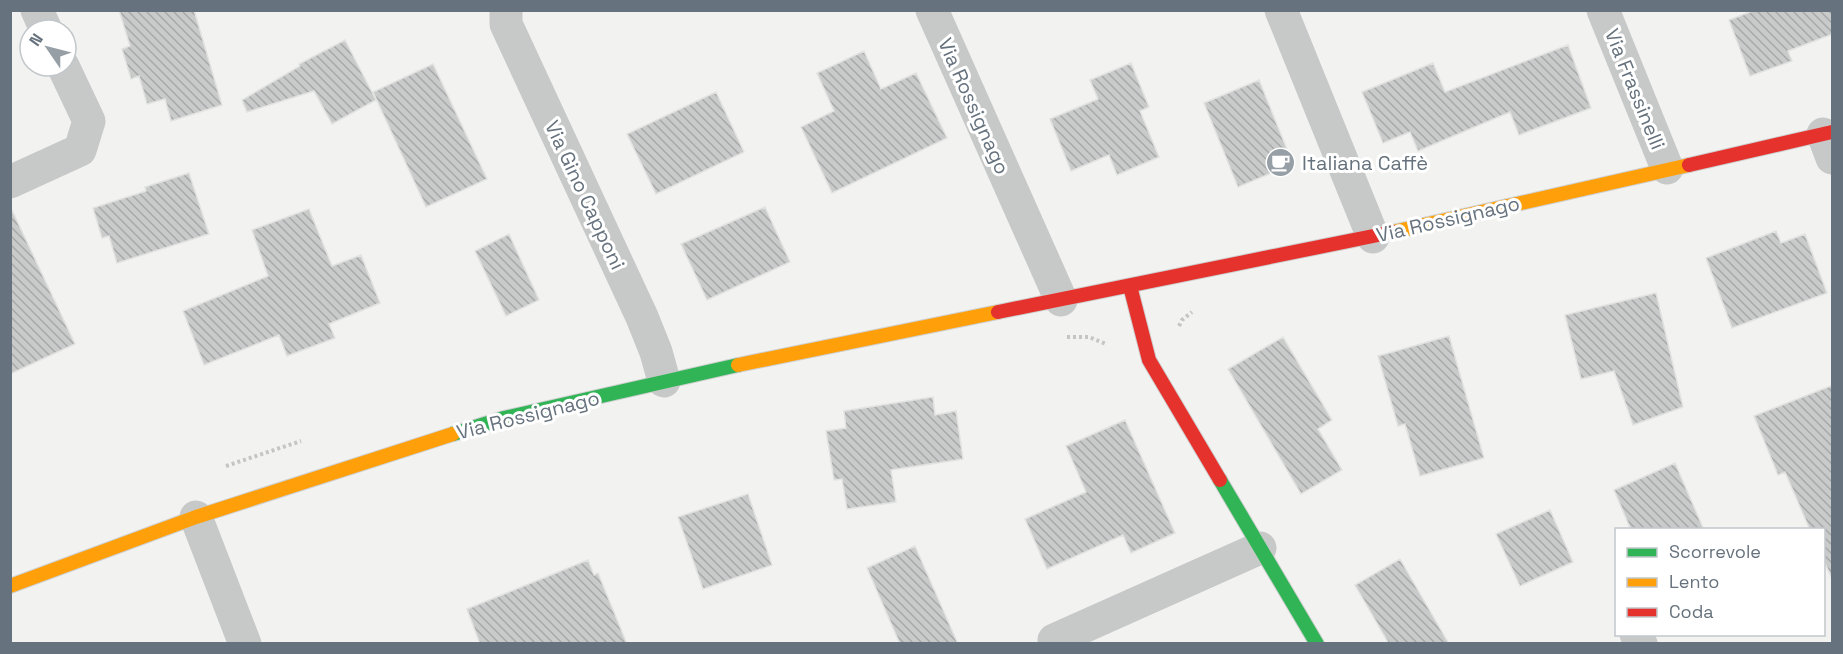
<svg xmlns="http://www.w3.org/2000/svg" width="1843" height="654" viewBox="0 0 1843 654" font-family="'Space Grotesk',sans-serif">
	<style>
		.building { fill: url(#building-back-hatch); stroke: #e2e2e1; stroke-width: 1.5 }
		.lines { fill: none; stroke-linecap: round; stroke-linejoin: round }
		.fast-casing { stroke: #cfd0d0; stroke-width: 16 }
		.slow-casing { stroke: #cfd0d0; stroke-width: 16 }
		.jam-casing { stroke: #cfd0d0; stroke-width: 16 }
		.path { stroke: #c4c5c5; stroke-width: 4; stroke-dasharray: 3 3; stroke-linecap: butt }
		.street { stroke: #c7c8c8; stroke-width: 33 }
		.fast { stroke: #30b455; stroke-width: 14 }
		.slow { stroke: #ff9f0a; stroke-width: 14 }
		.jam { stroke: #e5322d; stroke-width: 14 }
		.labels { text-anchor: middle; stroke-width: 6; stroke-linejoin: round; paint-order: stroke }
		.street-label { font-size: 20px; fill: #66727d; stroke: #fff }
		.poi-label { font-size: 20px; fill: #66727d; stroke: #fff; text-anchor: start }
	</style>
	<defs>
		<pattern id="building-back-hatch" width="6" height="6" patternUnits="userSpaceOnUse" patternTransform="scale(1.5)"><rect width="6" height="6" fill="#c9caca"/><path d="M-1 5l2 2M0 0l6 6M5-1l2 2" fill="none" stroke="#a7a8a9"/></pattern>
	</defs>
	<rect width="100%" height="100%" fill="#f2f2f1"/>
	<path class="building" d="M 119,10 L 194,10 L 222,105 L 171,121 L 165,99 L 147,104 L 139,76 L 131,79 L 122,49 L 130,46 Z
		M 1755,10 L 1833,10 L 1833,34 L 1788,51 L 1792,61 L 1750,76 L 1729,20 Z
		M 345,40 L 376,100 L 332,124 L 314,91 L 247,112 L 242,100 L 300,66 L 299,64 Z
		M 1568,45 L 1591,108 L 1519,135 L 1510,112 L 1418,151 L 1410,132 L 1383,143 L 1362,92 L 1433,63 L 1445,92 Z
		M 864,51 L 881,89 L 916,73 L 947,138 L 832,193 L 801,127 L 834,111 L 817,73 Z
		M 1131,63 L 1149,107 L 1140,111 L 1159,157 L 1117,175 L 1109,155 L 1071,171 L 1050,119 L 1098,99 L 1090,80 Z
		M 433,64 L 487,179 L 426,207 L 373,92 Z
		M 1259,80 L 1293,164 L 1238,187 L 1204,103 Z
		M 716,92 L 744,152 L 656,194 L 627,134 Z
		M 189,173 L 209,234 L 117,263 L 109,236 L 102,238 L 93,208 L 146,191 L 145,187 Z
		M 10,206 L 75,344 L 10,374 Z
		M 765,207 L 790,262 L 707,300 L 681,244 Z
		M 309,209 L 332,266 L 361,255 L 380,303 L 329,324 L 335,338 L 287,356 L 279,335 L 204,365 L 183,311 L 268,276 L 252,230 Z
		M 1776,231 L 1781,243 L 1805,234 L 1827,293 L 1732,328 L 1706,258 Z
		M 509,234 L 539,300 L 506,316 L 475,251 Z
		M 1656,293 L 1683,407 L 1633,425 L 1614,371 L 1581,379 L 1565,315 Z
		M 1449,336 L 1484,458 L 1420,476 L 1405,424 L 1398,426 L 1378,356 Z
		M 1283,337 L 1332,420 L 1318,429 L 1342,470 L 1301,494 L 1228,369 Z
		M 1833,385 L 1833,581 L 1824,561 L 1824,530 L 1810,530 L 1785,472 L 1778,475 L 1754,416 Z
		M 933,397 L 935,415 L 956,411 L 963,459 L 891,470 L 896,502 L 847,509 L 842,479 L 834,480 L 826,431 L 846,428 L 844,411 Z
		M 1125,420 L 1175,533 L 1131,553 L 1123,535 L 1047,569 L 1025,519 L 1086,492 L 1066,446 Z
		M 1675,463 L 1704,530 L 1631,530 L 1614,490 Z
		M 748,494 L 772,565 L 703,589 L 678,517 Z
		M 1550,510 L 1573,562 L 1520,586 L 1496,534 Z
		M 915,546 L 958,644 L 900,644 L 867,568 Z
		M 1400,559 L 1449,644 L 1389,644 L 1355,585 Z
		M 588,560 L 594,575 L 598,573 L 627,644 L 480,644 L 467,609 Z"/>
	<g class="lines">
		<defs>
			<path id="fast" d="M 453,434 L 504,418 L 738,365
				M 1220,480 L 1317,644"/>
			<path id="slow" d="M 1393,232 L 1689,165
				M 738,365 L 998,312
				M 10,586 L 196,517 L 453,434"/>
			<path id="jam" d="M 1689,165 L 1832,132
				M 1130,286 L 1149,360 L 1220,480
				M 998,312 L 1393,232"/>
		</defs>
		<use href="#fast" class="fast-casing"/>
		<use href="#slow" class="slow-casing"/>
		<use href="#jam" class="jam-casing"/>
		<path class="path" d="M 1179,326 L 1182,320 L 1192,312
			M 1067,337 L 1089,337 L 1106,344
			M 226,466 L 301,441"/>
		<path class="street" d="M 37,10 L 46,30
			M 506,10 L 506,24 L 642,317 L 656,352 L 664,381
			M 932,10 L 1061,300
			M 1281,10 L 1373,237
			M 1603,10 L 1667,168
			M 1823,134 L 1832,158
			M 10,182 L 80,150 L 89,121 L 63,66
			M 196,517 L 245,644
			M 1636,634 L 1641,644
			M 1054,640 L 1260,548"/>
		<use href="#fast" class="fast"/>
		<use href="#slow" class="slow"/>
		<use href="#jam" class="jam"/>
	</g>
	<defs>
		<symbol id="cafe-disc" viewBox="-11 -11 22 22"><circle r="9.5" fill="#979fa6" stroke="#fff"/><path d="M-5.5-4.5H6V0H3Q3 3.5 0 3.5H-2.5Q-5.5 3.5-5.5 0ZM3-3.2v2h1.7v-2ZM-6 4.5H4V6H-6Z" fill="#fff"/></symbol>
	</defs>
	<g fill-rule="evenodd">
		<use href="#cafe-disc" x="1264" y="146" width="33" height="33"/>
	</g>
	<g class="labels">
		<g class="street-label">
			<text transform="translate(1635 89) rotate(68)" y="7">Via Frassinelli</text>
			<text transform="translate(974 106) rotate(66)" y="7">Via Rossignago</text>
			<text transform="translate(585 195) rotate(65)" y="7">Via Gino Capponi</text>
			<text transform="translate(1448 219) rotate(-13)" y="7">Via Rossignago</text>
			<text transform="translate(528 415) rotate(-14)" y="7">Via Rossignago</text>
		</g>
		<g class="poi-label">
			<text x="1302" y="170">Italiana Caffè</text>
		</g>
	</g>
	<rect width="1843" height="654" fill="none" stroke="#66727d" stroke-width="24"/>
	<rect x="1615" y="528" width="210" height="108" fill="#ffffff" stroke="#c2c7cb" stroke-width="1.5"/>
	<rect x="1627" y="548" width="30" height="9" fill="#30b455" stroke="#c2c7cb" stroke-width="1.5"/>
	<text x="1669" y="558" font-size="18" fill="#66727d">Scorrevole</text>
	<rect x="1627" y="578" width="30" height="9" fill="#ff9f0a" stroke="#c2c7cb" stroke-width="1.5"/>
	<text x="1669" y="588" font-size="18" fill="#66727d">Lento</text>
	<rect x="1627" y="608" width="30" height="9" fill="#e5322d" stroke="#c2c7cb" stroke-width="1.5"/>
	<text x="1669" y="618" font-size="18" fill="#66727d">Coda</text>
	<g transform="translate(48 48) rotate(305)"><circle r="28" fill="#ffffff" stroke="#c2c7cb" stroke-width="1.5"/>
	<path d="M0-4.5L10 22L0 15L-10 22Z" fill="#979fa6"/>
	<text y="-9" font-size="16" font-weight="bold" text-anchor="middle" fill="#66727d">N</text>
	</g>
</svg>
